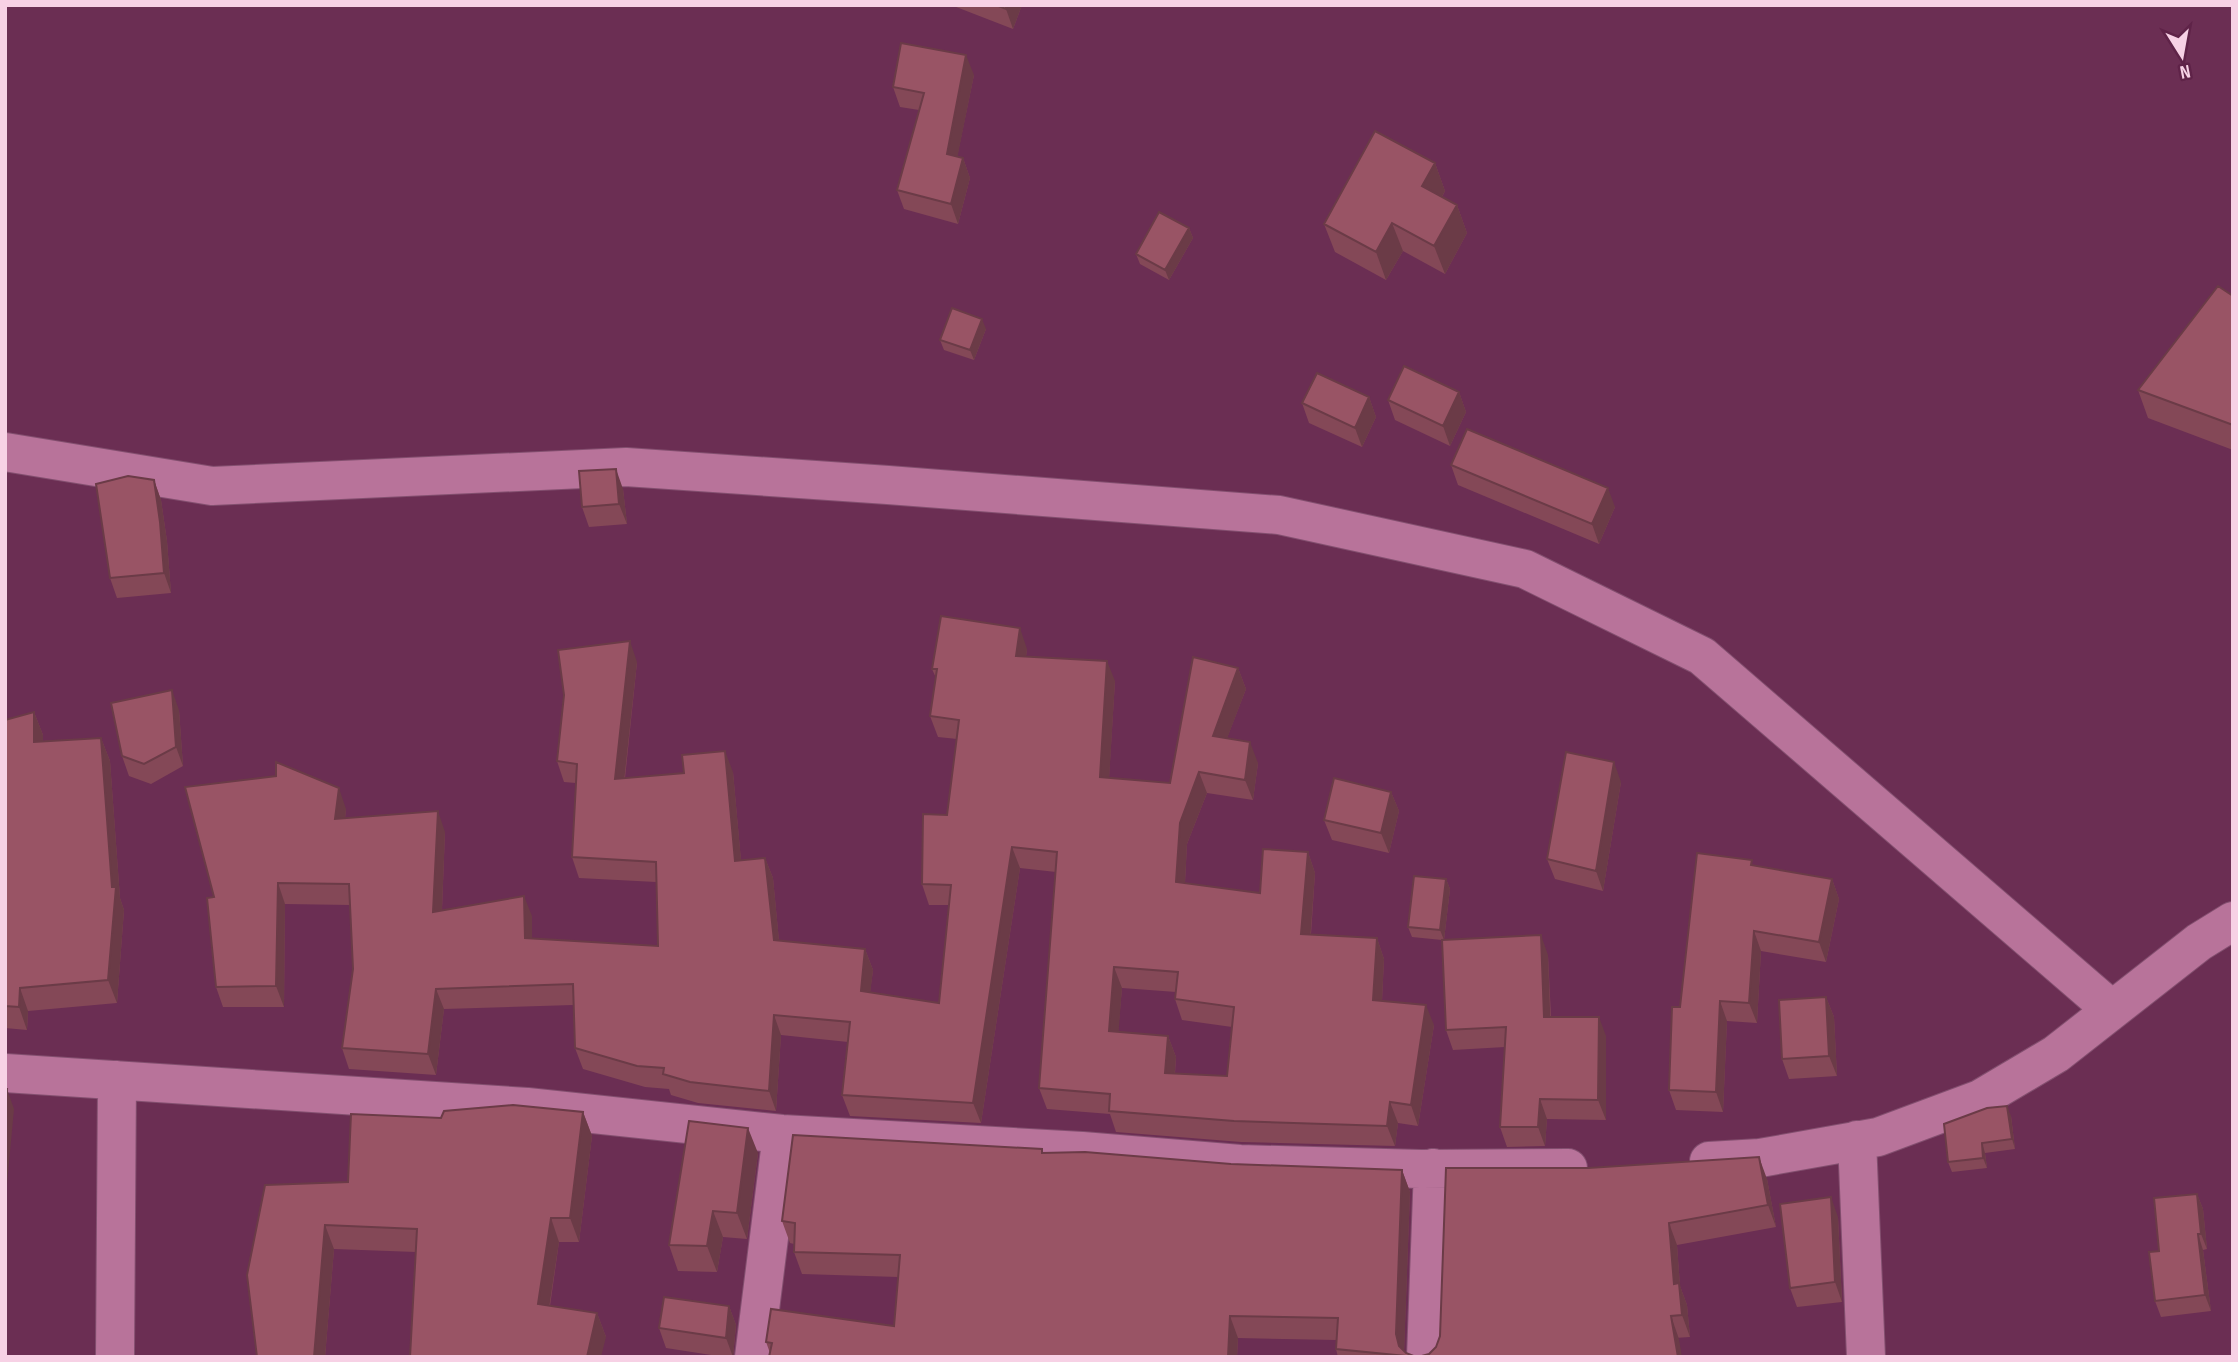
<svg xmlns="http://www.w3.org/2000/svg" width="2238" height="1362" viewBox="0 0 2238 1362" font-family="'Sofia Sans Condensed',sans-serif">
	<style>
		.lines { fill: none; stroke-linecap: round; stroke-linejoin: round }
		.minor-casing { stroke: #834f6f; stroke-width: 40 }
		.minor { stroke: #b8739a; stroke-width: 38 }
		.wall { fill: #844857; fill-rule: evenodd }
		.shaded-wall { fill: #6b3b47 }
		.building { fill: #995465; stroke: #6b3b47; stroke-width: 2; fill-rule: evenodd }
	</style>
	<rect width="100%" height="100%" fill="#6b2e53"/>
	<g class="lines">
		<defs>
			<path id="minor" d="M 5,452 L 212,486 L 626,467 L 888,485 L 1279,515 L 1525,569 L 1702,656 L 2112,1010
				M 5,1073 L 527,1107 L 782,1134 L 1082,1151 L 1240,1164 L 1421,1169 L 1568,1168
				M 1857,1140 L 1866,1357
				M 1709,1161 L 1760,1158 L 1878,1137 L 1980,1099 L 2056,1054 L 2199,942 L 2233,921
				M 115,1357 L 117,1080
				M 754,1357 L 782,1134
				M 1426,1357 L 1433,1168"/>
		</defs>
		<use href="#minor" class="minor-casing"/>
		<use href="#minor" class="minor"/>
	</g>
	<path class="wall" d="M 951,5 L 1022,5 L 1013,29 Z
		M 974,75 L 957,157 L 963,158 L 970,178 L 958,224 L 904,209 L 897,190 L 919,110 L 900,107 L 893,87 Z
		M 1435,163 L 1445,191 L 1442,197 L 1457,205 L 1467,233 L 1445,274 L 1403,251 L 1386,280 L 1335,252 L 1324,224 Z
		M 1189,228 L 1193,238 L 1169,280 L 1140,264 L 1136,254 Z
		M 2233,296 L 2233,450 L 2148,418 L 2138,390 Z
		M 986,329 L 974,360 L 944,350 L 940,340 Z
		M 1459,392 L 1466,412 L 1450,446 L 1395,420 L 1388,400 Z
		M 1369,397 L 1376,417 L 1362,447 L 1309,423 L 1302,403 Z
		M 1451,465 L 1615,507 L 1599,544 L 1458,485 Z
		M 154,480 L 161,500 L 167,541 L 171,593 L 117,598 L 110,578 Z
		M 623,489 L 627,524 L 589,527 L 582,507 Z
		M 1027,649 L 1026,656 L 1115,681 L 1109,778 L 1170,783 L 1238,668 L 1246,689 L 1227,738 L 1258,763 L 1253,800 L 1207,793 L 1187,844 L 1185,883 L 1260,893 L 1308,852 L 1315,873 L 1311,934 L 1377,938 L 1384,959 L 1382,1001 L 1434,1025 L 1418,1126 L 1398,1123 L 1395,1146 L 1241,1142 L 1116,1132 L 1110,1114 L 1047,1109 L 1039,1088 L 1056,872 L 1020,868 L 981,1123 L 850,1116 L 842,1095 L 848,1042 L 781,1035 L 776,1111 L 698,1103 L 671,1095 L 669,1089 L 645,1087 L 583,1069 L 575,1048 L 573,1005 L 444,1009 L 436,1075 L 349,1069 L 342,1048 L 353,969 L 350,905 L 285,904 L 284,1007 L 223,1007 L 216,987 L 214,897 L 276,776 L 346,809 L 345,818 L 445,832 L 442,910 L 532,916 L 532,939 L 658,946 L 656,882 L 579,878 L 572,857 L 576,783 L 564,782 L 557,761 L 637,662 L 625,778 L 733,772 L 741,861 L 765,858 L 773,878 L 779,941 L 865,949 L 873,970 L 870,992 L 939,1003 L 949,905 L 929,905 L 922,884 L 947,815 L 957,739 L 938,737 L 930,716 L 936,678 L 932,669 ZM 1122,988 L 1176,992 L 1175,999 L 1182,1020 L 1232,1027 L 1227,1076 L 1175,1073 L 1176,1057 L 1168,1036 L 1118,1032 Z
		M 179,710 L 183,766 L 151,784 L 129,776 L 122,756 Z
		M 34,712 L 43,735 L 43,741 L 101,738 L 110,761 L 120,898 L 124,910 L 117,1003 L 28,1011 L 27,1030 L 5,1028 L 5,720 Z
		M 1621,782 L 1603,891 L 1555,879 L 1547,859 Z
		M 1391,792 L 1399,811 L 1389,853 L 1332,840 L 1324,820 Z
		M 1754,866 L 1832,879 L 1839,899 L 1826,962 L 1761,951 L 1757,1023 L 1727,1021 L 1723,1112 L 1676,1110 L 1669,1090 L 1680,1007 Z
		M 1446,879 L 1450,889 L 1444,940 L 1548,955 L 1551,1017 L 1606,1036 L 1606,1120 L 1547,1119 L 1545,1146 L 1507,1147 L 1500,1127 L 1505,1047 L 1453,1050 L 1446,1030 L 1442,940 L 1412,937 L 1408,927 Z
		M 1826,997 L 1834,1017 L 1837,1076 L 1789,1079 L 1782,1059 Z
		M 583,1112 L 592,1136 L 579,1242 L 559,1242 L 550,1306 L 597,1313 L 606,1337 L 416,1252 L 334,1249 L 325,1357 L 257,1357 L 348,1182 L 441,1118 Z
		M 2011,1116 L 2015,1149 L 1985,1153 L 1987,1168 L 1952,1172 L 1948,1162 Z
		M 1042,1149 L 1043,1153 L 1231,1164 L 1402,1170 L 1410,1192 L 1404,1351 L 1406,1353 L 1416,1357 L 1338,1357 L 1336,1349 L 1336,1340 L 1238,1338 L 1237,1357 L 769,1357 L 770,1353 L 766,1342 L 894,1326 L 898,1277 L 802,1274 L 794,1252 L 794,1244 L 790,1243 L 782,1221 Z
		M 758,1153 L 747,1239 L 723,1237 L 717,1272 L 678,1271 L 669,1245 Z
		M 1446,1168 L 1767,1179 L 1776,1227 L 1677,1245 L 1680,1286 L 1687,1305 L 1690,1337 L 1429,1354 L 1436,1347 L 1440,1336 Z
		M 2197,1194 L 2203,1209 L 2207,1249 L 2203,1250 L 2211,1311 L 2161,1317 L 2155,1301 L 2159,1251 Z
		M 1838,1217 L 1842,1302 L 1797,1307 L 1790,1288 Z
		M 729,1306 L 736,1325 L 733,1357 L 724,1357 L 666,1348 L 659,1328 Z"/>
	<path class="shaded-wall" d="M 1007,5 L 1022,5 L 1013,29 L 1006,9 Z
		M 966,55 L 974,75 L 954,174 L 947,154 Z
		M 963,158 L 970,178 L 958,224 L 951,204 Z
		M 1435,163 L 1445,191 L 1432,215 L 1422,186 Z
		M 1457,205 L 1467,233 L 1445,274 L 1434,246 Z
		M 1392,223 L 1403,251 L 1386,280 L 1376,252 Z
		M 1189,228 L 1193,238 L 1169,280 L 1165,270 Z
		M 982,319 L 986,329 L 974,360 L 970,350 Z
		M 1459,392 L 1466,412 L 1450,446 L 1443,426 Z
		M 1369,397 L 1376,417 L 1362,447 L 1355,428 Z
		M 616,469 L 623,489 L 627,524 L 619,504 Z
		M 154,480 L 161,500 L 167,541 L 171,593 L 164,573 Z
		M 1608,488 L 1615,507 L 1599,544 L 1592,524 Z
		M 1020,628 L 1027,649 L 1024,677 L 1016,656 Z
		M 630,641 L 637,662 L 622,800 L 615,779 Z
		M 1107,661 L 1115,681 L 1108,798 L 1100,777 Z
		M 1238,668 L 1246,689 L 1220,757 L 1213,736 Z
		M 172,690 L 179,710 L 183,766 L 176,747 Z
		M 34,712 L 43,735 L 43,765 L 34,742 Z
		M 101,738 L 110,761 L 120,898 L 124,910 L 117,1003 L 108,980 L 112,887 Z
		M 1250,742 L 1258,763 L 1253,800 L 1245,780 Z
		M 725,751 L 733,772 L 743,882 L 735,861 Z
		M 1614,762 L 1621,782 L 1603,891 L 1596,871 Z
		M 1199,772 L 1207,793 L 1187,844 L 1184,902 L 1176,882 L 1180,823 Z
		M 339,788 L 346,809 L 343,840 L 335,819 Z
		M 1391,792 L 1399,811 L 1389,853 L 1381,833 Z
		M 438,811 L 445,832 L 441,933 L 433,912 Z
		M 1012,847 L 1020,868 L 981,1123 L 973,1103 Z
		M 1308,852 L 1315,873 L 1309,955 L 1301,934 Z
		M 765,858 L 773,878 L 781,961 L 774,940 Z
		M 1446,879 L 1450,889 L 1444,940 L 1440,930 Z
		M 1832,879 L 1839,899 L 1826,962 L 1819,942 Z
		M 278,883 L 285,904 L 284,1007 L 276,986 Z
		M 524,896 L 532,916 L 532,959 L 525,938 Z
		M 1754,931 L 1761,951 L 1757,1023 L 1749,1003 Z
		M 1541,935 L 1548,955 L 1551,1037 L 1544,1017 Z
		M 1377,938 L 1384,959 L 1381,1021 L 1373,1000 Z
		M 865,949 L 873,970 L 868,1012 L 861,991 Z
		M 1114,967 L 1122,988 L 1117,1052 L 1109,1031 Z
		M 20,988 L 28,1011 L 27,1030 L 19,1007 Z
		M 436,989 L 444,1009 L 436,1075 L 428,1054 Z
		M 1826,997 L 1834,1017 L 1837,1076 L 1829,1056 Z
		M 1720,1001 L 1727,1021 L 1723,1112 L 1716,1092 Z
		M 1426,1005 L 1434,1025 L 1418,1126 L 1411,1105 Z
		M 774,1015 L 781,1035 L 776,1111 L 769,1091 Z
		M 1599,1017 L 1606,1036 L 1606,1120 L 1598,1100 Z
		M 1168,1036 L 1176,1057 L 1173,1094 L 1165,1073 Z
		M 7,1089 L 14,1109 L 6,1195 L 5,1192 L 5,1110 Z
		M 1540,1099 L 1547,1119 L 1545,1146 L 1538,1127 Z
		M 1390,1102 L 1398,1123 L 1395,1146 L 1387,1126 Z
		M 2007,1106 L 2011,1116 L 2015,1149 L 2012,1139 Z
		M 583,1112 L 592,1136 L 579,1242 L 570,1218 Z
		M 748,1128 L 758,1153 L 747,1239 L 737,1213 Z
		M 1982,1143 L 1985,1153 L 1987,1168 L 1983,1158 Z
		M 1759,1157 L 1767,1179 L 1776,1227 L 1768,1205 Z
		M 1402,1170 L 1410,1192 L 1404,1356 L 1399,1346 L 1396,1334 Z
		M 2197,1194 L 2203,1209 L 2207,1249 L 2201,1234 Z
		M 1831,1197 L 1838,1217 L 1842,1302 L 1835,1282 Z
		M 713,1211 L 723,1237 L 717,1272 L 707,1246 Z
		M 551,1218 L 559,1242 L 546,1328 L 538,1304 Z
		M 1669,1223 L 1677,1245 L 1680,1286 L 1687,1305 L 1690,1337 L 1682,1315 L 1674,1284 Z
		M 325,1225 L 334,1249 L 325,1357 L 314,1357 Z
		M 2198,1234 L 2203,1250 L 2211,1311 L 2205,1295 Z
		M 729,1306 L 736,1325 L 733,1357 L 726,1338 Z
		M 597,1313 L 606,1337 L 601,1357 L 587,1357 Z
		M 1230,1316 L 1238,1338 L 1237,1357 L 1228,1357 Z
		M 1671,1316 L 1679,1339 L 1682,1357 L 1678,1357 Z"/>
	<path class="building" d="M 996,5 L 1007,5 L 1006,9 Z
		M 901,43 L 966,55 L 947,154 L 963,158 L 951,204 L 897,190 L 924,93 L 893,87 Z
		M 1375,131 L 1435,163 L 1422,186 L 1457,205 L 1434,246 L 1392,223 L 1376,252 L 1324,224 Z
		M 1159,212 L 1189,228 L 1165,270 L 1136,254 Z
		M 2218,286 L 2233,296 L 2233,425 L 2138,390 Z
		M 952,308 L 982,319 L 970,350 L 940,340 Z
		M 1404,366 L 1459,392 L 1443,426 L 1388,400 Z
		M 1317,373 L 1369,397 L 1355,428 L 1302,403 Z
		M 1467,429 L 1608,488 L 1592,524 L 1451,465 Z
		M 616,469 L 619,504 L 582,507 L 579,471 Z
		M 128,476 L 154,480 L 160,522 L 164,573 L 110,578 L 96,484 Z
		M 941,616 L 1020,628 L 1016,656 L 1107,661 L 1100,777 L 1170,783 L 1193,657 L 1238,668 L 1213,736 L 1250,742 L 1245,780 L 1199,772 L 1180,823 L 1176,882 L 1260,893 L 1263,849 L 1308,852 L 1301,934 L 1377,938 L 1373,1000 L 1426,1005 L 1411,1105 L 1390,1102 L 1387,1126 L 1234,1121 L 1109,1111 L 1110,1094 L 1039,1088 L 1057,852 L 1012,847 L 973,1103 L 842,1095 L 850,1022 L 774,1015 L 769,1091 L 690,1082 L 663,1074 L 664,1068 L 637,1066 L 575,1048 L 573,984 L 436,989 L 428,1054 L 342,1048 L 353,969 L 349,884 L 278,883 L 276,986 L 216,987 L 207,898 L 214,897 L 185,787 L 276,776 L 276,762 L 339,788 L 335,819 L 438,811 L 433,912 L 524,896 L 525,938 L 658,946 L 656,862 L 572,857 L 577,764 L 557,761 L 564,695 L 558,650 L 630,641 L 615,779 L 684,773 L 682,755 L 725,751 L 735,861 L 765,858 L 774,940 L 865,949 L 861,991 L 939,1003 L 951,885 L 922,884 L 923,814 L 947,815 L 959,720 L 930,716 L 937,669 L 932,669 ZM 1114,967 L 1178,972 L 1175,999 L 1234,1007 L 1227,1076 L 1165,1073 L 1168,1036 L 1109,1031 Z
		M 172,690 L 176,747 L 144,764 L 122,756 L 111,703 Z
		M 34,712 L 34,742 L 101,738 L 112,887 L 116,887 L 108,980 L 20,988 L 19,1007 L 5,1006 L 5,720 Z
		M 1566,752 L 1614,762 L 1596,871 L 1547,859 Z
		M 1334,778 L 1391,792 L 1381,833 L 1324,820 Z
		M 1697,853 L 1752,860 L 1751,865 L 1832,879 L 1819,942 L 1754,931 L 1749,1003 L 1720,1001 L 1716,1092 L 1669,1090 L 1672,1007 L 1680,1007 Z
		M 1414,876 L 1446,879 L 1440,930 L 1408,927 Z
		M 1541,935 L 1544,1017 L 1599,1017 L 1598,1100 L 1540,1099 L 1538,1127 L 1500,1127 L 1506,1027 L 1446,1030 L 1442,940 Z
		M 1826,997 L 1829,1056 L 1782,1059 L 1779,1000 Z
		M 5,1089 L 7,1089 L 5,1110 Z
		M 513,1105 L 583,1112 L 570,1218 L 551,1218 L 538,1304 L 597,1313 L 587,1357 L 410,1357 L 417,1229 L 325,1225 L 314,1357 L 257,1357 L 247,1275 L 265,1185 L 348,1182 L 351,1114 L 441,1118 L 444,1111 Z
		M 2007,1106 L 2012,1139 L 1982,1143 L 1983,1158 L 1948,1162 L 1944,1124 L 1987,1108 Z
		M 689,1121 L 748,1128 L 737,1213 L 713,1211 L 707,1246 L 669,1245 Z
		M 793,1135 L 1042,1149 L 1042,1153 L 1085,1152 L 1231,1164 L 1402,1170 L 1396,1334 L 1399,1346 L 1406,1353 L 1416,1357 L 1336,1349 L 1338,1318 L 1230,1316 L 1228,1357 L 769,1357 L 772,1343 L 766,1342 L 771,1309 L 894,1326 L 900,1255 L 794,1252 L 795,1223 L 782,1221 Z
		M 1759,1157 L 1768,1205 L 1669,1223 L 1674,1284 L 1679,1283 L 1682,1315 L 1671,1316 L 1678,1357 L 1418,1357 L 1429,1354 L 1436,1347 L 1440,1336 L 1446,1168 L 1588,1168 Z
		M 2197,1194 L 2201,1234 L 2198,1234 L 2205,1295 L 2155,1301 L 2149,1252 L 2159,1251 L 2154,1198 Z
		M 1831,1197 L 1835,1282 L 1790,1288 L 1780,1204 Z
		M 664,1297 L 729,1306 L 726,1338 L 659,1328 Z"/>
	<rect width="2238" height="1362" fill="none" stroke="#f7d1e5" stroke-width="14"/>
	<g transform="translate(2182 56) rotate(169)" stroke="#5f2348" stroke-width="5" paint-order="stroke">
	<path d="M0-5L12 26L0 18L-12 26Z" fill="#f7d1e5"/>
	<text y="-10" font-size="19" font-weight="bold" text-anchor="middle" fill="#f7d1e5">N</text>
	</g>
</svg>
